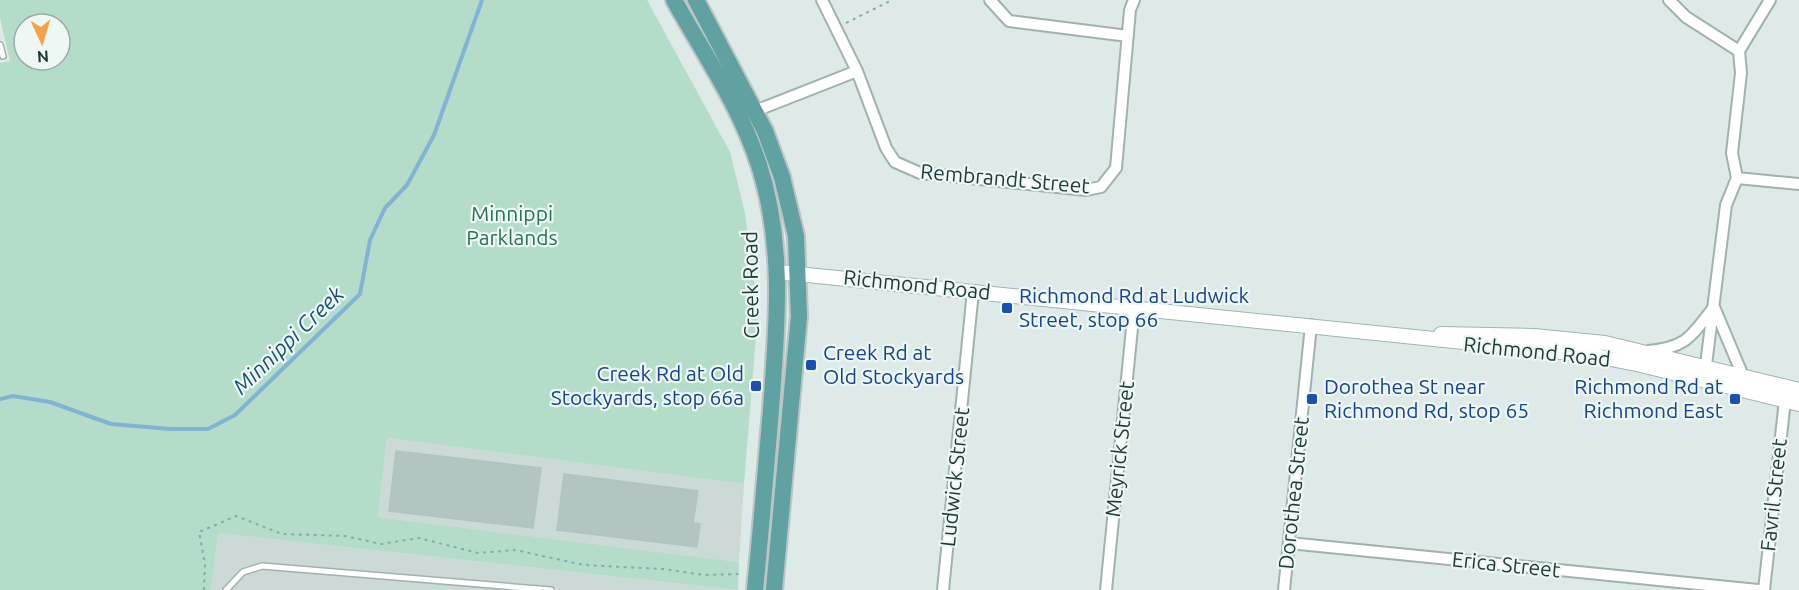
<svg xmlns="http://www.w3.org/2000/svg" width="1799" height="590" viewBox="0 0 1799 590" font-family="Ubuntu,sans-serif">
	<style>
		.built { fill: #cbdad7 }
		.green { fill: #b4ddc9; fill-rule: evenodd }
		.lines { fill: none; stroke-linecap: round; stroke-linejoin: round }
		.stream { stroke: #81b3d3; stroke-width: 4 }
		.building { fill: #b2c5c1; stroke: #afc4c0; stroke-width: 1.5 }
		.service-casing { stroke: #a0b2af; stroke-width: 8 }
		.minor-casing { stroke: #a0b2af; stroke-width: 14 }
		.secondary-casing { stroke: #9cb6b3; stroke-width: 16 }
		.primary-casing { stroke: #bcc4c4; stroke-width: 20 }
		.path { stroke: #7bb0ac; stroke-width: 2; stroke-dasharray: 3 4.5; stroke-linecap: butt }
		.service { stroke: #fff; stroke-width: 5 }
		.minor { stroke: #fff; stroke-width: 10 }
		.secondary { stroke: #fff; stroke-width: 14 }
		.primary { stroke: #5fa2a1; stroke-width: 16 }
		.transit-dot { fill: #1a4fb4; stroke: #edf7f4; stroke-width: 2 }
		.labels { text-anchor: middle; stroke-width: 4.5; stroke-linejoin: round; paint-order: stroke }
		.street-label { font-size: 21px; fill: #1e3a39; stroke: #edf7f4 }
		.park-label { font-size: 21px; fill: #267356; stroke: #edf7f4 }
		.transit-label { font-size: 21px; fill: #164399; stroke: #edf7f4; text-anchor: start }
		.water-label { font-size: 22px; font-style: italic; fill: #165078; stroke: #edf7f4 }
	</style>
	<rect width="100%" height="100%" fill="#ddeae7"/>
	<path class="built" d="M 387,438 L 744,484 L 739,562 L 378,517 Z
		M 218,533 L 737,590 L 211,590 Z"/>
	<path class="green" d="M 0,0 L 647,0 L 730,152 L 745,213 L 758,311 L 744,484 L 387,438 L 378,517 L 739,562 L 738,590 L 218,533 L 211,590 L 0,590 L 0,63 L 10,61 L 0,18 ZM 24,24 L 60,24 L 60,60 L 24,60 Z"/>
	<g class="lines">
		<path class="stream" d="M 0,399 L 13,396 L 50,402 L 111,424 L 171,429 L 208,429 L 235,415 L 360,294 L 370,240 L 385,208 L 407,185 L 434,135 L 482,0"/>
	</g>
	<path class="building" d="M 396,451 L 541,468 L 533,528 L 389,511 Z
		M 564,474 L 698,491 L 693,523 L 700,524 L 697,547 L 557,530 Z"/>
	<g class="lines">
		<defs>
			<path id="service" d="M 0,45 L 3,56
				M 226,590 L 243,572 L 262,566 L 551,590"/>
			<path id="minor" d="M 822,0 L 857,71 L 886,148 L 895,162 L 920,173 L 1086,190 L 1101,187 L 1116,168 L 1130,10 L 1134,0
				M 990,0 L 1009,21 L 1128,36
				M 1669,0 L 1686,17 L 1739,51
				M 755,111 L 857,71
				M 1737,178 L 1799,184
				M 1714,307 L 1743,376
				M 1649,351 C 1688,347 1691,336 1714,307
				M 1705,373 L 1726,205 L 1737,178 L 1732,153 L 1741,73 L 1739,51 L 1770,0
				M 1289,543 L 1758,590
				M 943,590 L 973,291
				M 1106,590 L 1134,308
				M 1284,590 L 1311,325
				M 1764,590 L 1785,400"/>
			<path id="secondary" d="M 778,272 L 1591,355 L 1641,365 L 1799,404
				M 1441,334 L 1534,336 L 1605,343 L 1799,390"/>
			<path id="primary" d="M 674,0 C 704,54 740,106 759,165 C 785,246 777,326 771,409 C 766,469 761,530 755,590
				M 696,0 L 765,131 L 782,177 L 796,236 L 799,316 L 774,590"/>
		</defs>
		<use href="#service" class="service-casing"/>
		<use href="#minor" class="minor-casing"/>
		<use href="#secondary" class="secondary-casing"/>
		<use href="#primary" class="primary-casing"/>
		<path class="path" d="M 846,23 L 892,0
			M 204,590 L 205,564 L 199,532 L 236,516 L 282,534 L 345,536 L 381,544 L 419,538 L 478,553 L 515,550 L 584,565 L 663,569 L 704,575 L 741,574"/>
		<use href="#service" class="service"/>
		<use href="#minor" class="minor"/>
		<use href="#secondary" class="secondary"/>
		<use href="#primary" class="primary"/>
	</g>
	<g class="transit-dot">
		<rect x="1001" y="302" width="12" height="12" rx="3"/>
		<rect x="805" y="359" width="12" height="12" rx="3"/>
		<rect x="750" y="380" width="12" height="12" rx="3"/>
		<rect x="1306" y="393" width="12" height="12" rx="3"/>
		<rect x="1729" y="393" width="12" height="12" rx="3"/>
	</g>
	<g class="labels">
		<g class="street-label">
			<text transform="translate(1005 179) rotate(5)" y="7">Rembrandt Street</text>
			<text transform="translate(751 285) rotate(-91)" y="7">Creek Road</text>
			<text transform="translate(917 285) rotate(6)" y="7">Richmond Road</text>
			<text transform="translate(1537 352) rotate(6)" y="7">Richmond Road</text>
			<text transform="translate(1120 449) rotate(-84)" y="7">Meyrick Street</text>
			<text transform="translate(955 477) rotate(-84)" y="7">Ludwick Street</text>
			<text transform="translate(1294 493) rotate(-84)" y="7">Dorothea Street</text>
			<text transform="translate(1774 495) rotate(-84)" y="7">Favril Street</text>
			<text transform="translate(1506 565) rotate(6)" y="7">Erica Street</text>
		</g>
		<g class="park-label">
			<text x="512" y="221">Minnippi<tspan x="512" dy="24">Parklands</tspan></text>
		</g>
		<g class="transit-label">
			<text x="1019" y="303">Richmond Rd at Ludwick<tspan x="1019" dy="24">Street, stop 66</tspan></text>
			<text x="823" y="360">Creek Rd at<tspan x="823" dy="24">Old Stockyards</tspan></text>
			<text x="744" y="381" text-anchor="end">Creek Rd at Old<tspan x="744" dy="24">Stockyards, stop 66a</tspan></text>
			<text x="1324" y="394">Dorothea St near<tspan x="1324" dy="24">Richmond Rd, stop 65</tspan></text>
			<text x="1723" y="394" text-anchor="end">Richmond Rd at<tspan x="1723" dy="24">Richmond East</tspan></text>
		</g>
		<g class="water-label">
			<text transform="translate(288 340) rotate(-44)" y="8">Minnippi Creek</text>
		</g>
	</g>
	<g transform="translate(42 42) rotate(176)"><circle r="28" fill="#edf7f4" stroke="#9aaba9" stroke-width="1.5"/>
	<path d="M0-4.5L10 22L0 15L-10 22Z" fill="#faa04b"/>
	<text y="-9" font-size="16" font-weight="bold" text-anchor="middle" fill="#1e3a39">N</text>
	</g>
</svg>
